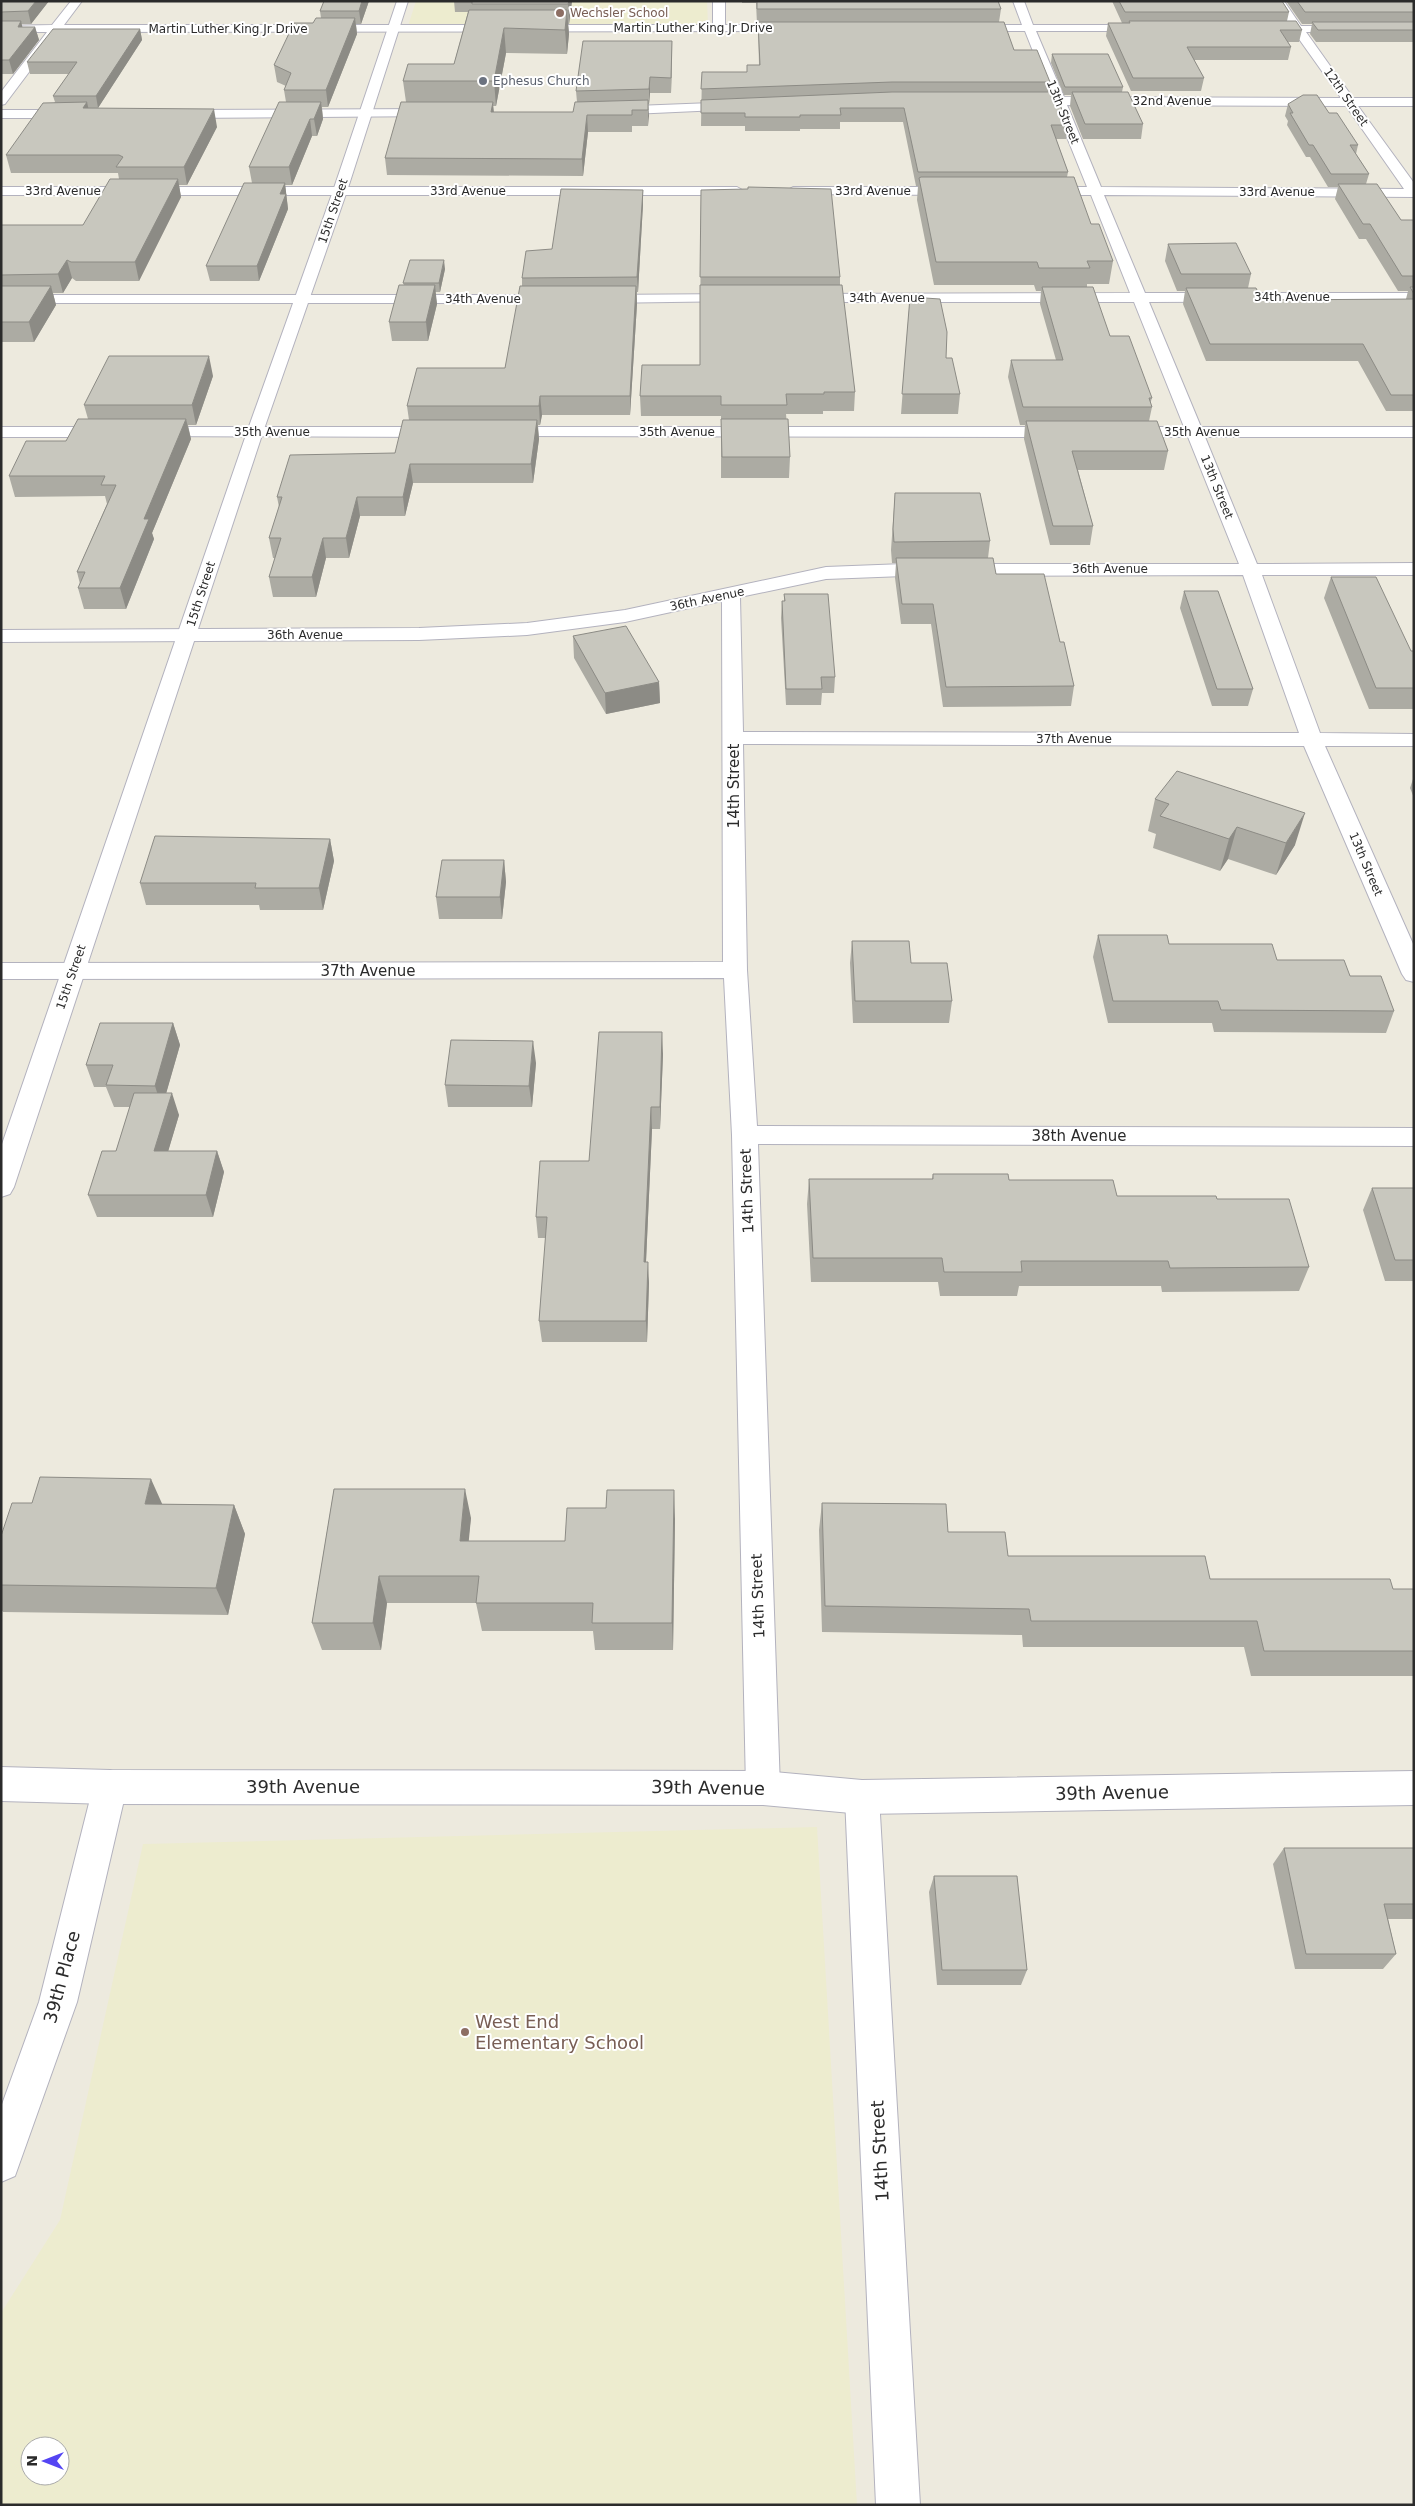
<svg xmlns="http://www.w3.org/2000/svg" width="1415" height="2506" viewBox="0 0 1415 2506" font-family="'DejaVu Sans',sans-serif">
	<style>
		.education { fill: #edeccf; fill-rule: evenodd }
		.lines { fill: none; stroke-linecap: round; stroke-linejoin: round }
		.street-casing { stroke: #b3b2be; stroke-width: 2 }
		.secondary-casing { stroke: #b3b2be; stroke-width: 2 }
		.street { fill: #fff; fill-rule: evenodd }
		.secondary { fill: #fff; fill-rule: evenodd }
		.wall { fill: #acaba3 }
		.shaded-wall { fill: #8c8b85 }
		.building { fill: #c8c7be; stroke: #8c8b85 }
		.education-dot { fill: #8d6e63; stroke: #fff; stroke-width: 2 }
		.worship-dot { fill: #6b7280; stroke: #fff; stroke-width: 2 }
		.labels { text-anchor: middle; stroke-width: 4; stroke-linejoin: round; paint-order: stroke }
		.far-education-label { font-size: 12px; fill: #785e54; stroke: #fff; text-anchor: start }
		.far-street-label { font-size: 12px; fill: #2b2b2b; stroke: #fff }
		.far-worship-label { font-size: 12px; fill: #5b616d; stroke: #fff; text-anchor: start }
		.street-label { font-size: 15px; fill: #2b2b2b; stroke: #fff }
		.near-street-label { font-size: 18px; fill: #2b2b2b; stroke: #fff }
		.near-education-label { font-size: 18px; fill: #785e54; stroke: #fff; text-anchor: start }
	</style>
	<rect width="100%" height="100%" fill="#edeade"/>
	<path class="education" d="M 416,1 L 707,1 L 708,25 L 408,26 Z
		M 817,1827 L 857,2505 L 1,2505 L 1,2313 L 60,2220 L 143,1844 ZM 30,2446 L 60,2446 L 60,2476 L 30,2476 Z"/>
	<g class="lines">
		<defs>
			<path id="street" d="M 71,1 L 82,1 L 64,25 L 713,25 L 713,1 L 725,1 L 725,25 L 795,25 L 801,28 L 795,31 L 59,32 L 5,104 L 1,105 L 1,92 L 47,32 L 1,32 L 1,26 L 52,25 Z
				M 1013,1 L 1024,1 L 1033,25 L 1145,25 L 1151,28 L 1145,31 L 1036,31 L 1064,97 L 1341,98 L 1294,32 L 1259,31 L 1259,27 L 1263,26 L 1290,26 L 1273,1 L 1284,1 L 1301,26 L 1414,26 L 1414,32 L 1306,32 L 1353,98 L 1414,98 L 1414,106 L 1358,106 L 1414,183 L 1414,197 L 1104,195 L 1145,293 L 1414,293 L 1414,301 L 1149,302 L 1201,427 L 1414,427 L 1414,437 L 1205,437 L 1257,564 L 1414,563 L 1414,575 L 1262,575 L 1320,733 L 1414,734 L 1414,746 L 1325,746 L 1414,946 L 1414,982 L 1406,980 L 1402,974 L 1304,746 L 743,744 L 747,970 L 757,1126 L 1414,1128 L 1414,1146 L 758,1144 L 780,1788 L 775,1800 L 763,1805 L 751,1800 L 746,1788 L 732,1135 L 724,978 L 1,979 L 1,963 L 723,962 L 722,601 L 625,622 L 527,635 L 419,640 L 1,642 L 1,630 L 419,628 L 527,623 L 625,610 L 826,567 L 904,564 L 1239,564 L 1188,437 L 1123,437 L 1117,436 L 1115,432 L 1117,428 L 1123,427 L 1184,427 L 1134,302 L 805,302 L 798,298 L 805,294 L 1130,293 L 1091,195 L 1043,195 L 1036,191 L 1043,187 L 1087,187 L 1054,105 L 1020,105 L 1014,101 L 1020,97 L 1051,97 L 1025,31 L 968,31 L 962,28 L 968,25 L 1022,25 ZM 1067,105 L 1346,106 L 1404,189 L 1101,187 ZM 1243,575 L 1299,733 L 743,732 L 740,597 L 826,579 L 904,576 Z
				M 737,102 L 743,106 L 741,109 L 610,115 L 604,111 L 610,107 Z
				M 435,109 L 439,110 L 441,113 L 439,116 L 178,118 L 172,114 L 178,110 Z
				M 1,110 L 72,110 L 78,114 L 72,118 L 1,118 Z
				M 1,187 L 737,187 L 744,191 L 737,195 L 1,195 Z
				M 793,187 L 955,187 L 962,191 L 955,195 L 788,194 L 786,191 Z
				M 737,294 L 742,295 L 744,298 L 742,301 L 600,303 L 593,299 L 600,295 Z
				M 1,295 L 555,295 L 562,299 L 555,303 L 1,303 Z
				M 1,427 L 107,427 L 113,428 L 115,432 L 113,436 L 107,437 L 1,437 Z
				M 153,427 L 437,427 L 443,428 L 445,432 L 443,436 L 437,437 L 147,436 L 145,432 L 147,428 Z
				M 500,427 L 1062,427 L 1068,428 L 1070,432 L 1068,436 L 1062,437 L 494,436 L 492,432 L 494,428 Z
				M 110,1770 L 122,1775 L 127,1787 L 77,2002 L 15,2176 L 1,2182 L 1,2107 L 39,2002 L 93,1787 L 98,1775 Z
				M 862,1780 L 874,1785 L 879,1797 L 920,2505 L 876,2505 L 845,1797 L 850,1785 Z"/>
			<path id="secondary" d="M 397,1 L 408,1 L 347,191 L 263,432 L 14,1187 L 10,1194 L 1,1197 L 1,1147 L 247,432 L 333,191 Z
				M 1,1767 L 110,1770 L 763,1771 L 862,1780 L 1414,1771 L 1414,1805 L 862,1814 L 763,1805 L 110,1804 L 1,1801 Z"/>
		</defs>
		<use href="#street" class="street-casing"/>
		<use href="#secondary" class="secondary-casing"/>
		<use href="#street" class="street"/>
		<use href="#secondary" class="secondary"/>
	</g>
	<path class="wall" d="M 1,1 L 49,1 L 31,24 L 21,24 L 22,27 L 35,27 L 39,40 L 13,74 L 1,74 Z
		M 369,1 L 361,24 L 356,24 L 357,34 L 328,107 L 322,107 L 323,119 L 317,136 L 312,136 L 292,185 L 285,185 L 288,209 L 259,281 L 210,281 L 206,266 L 252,183 L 249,167 L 286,102 L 284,90 L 286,86 L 277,82 L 274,65 L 313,23 L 321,18 L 320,11 Z
		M 454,1 L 572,1 L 569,24 L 568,24 L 569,34 L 567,54 L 506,53 L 496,106 L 493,106 L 494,112 L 573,112 L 577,102 L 576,91 L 672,41 L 671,93 L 650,93 L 649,104 L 648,104 L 648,126 L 632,126 L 632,132 L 588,132 L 583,176 L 387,175 L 385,158 L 406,102 L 403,81 L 454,64 L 468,12 L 455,12 Z
		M 742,1 L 998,1 L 1001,9 L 999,22 L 1014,50 L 1050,82 L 1049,92 L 1068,125 L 1066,139 L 1056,139 L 1068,172 L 1067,177 L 1091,224 L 1113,261 L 1109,284 L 1087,284 L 1087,287 L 1110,336 L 1152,398 L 1150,404 L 1152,407 L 1149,421 L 1168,451 L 1164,470 L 1078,470 L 1093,526 L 1090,545 L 1050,545 L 1024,439 L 1025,425 L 1020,425 L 1008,377 L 1011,360 L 1056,360 L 1040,304 L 1041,291 L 1036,291 L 1034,285 L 934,285 L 917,200 L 918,186 L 916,186 L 903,122 L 840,122 L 840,129 L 800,129 L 800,131 L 745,131 L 745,126 L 701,126 L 702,72 L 747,72 L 747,65 L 759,65 L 758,24 L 757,24 L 756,3 L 742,3 Z
		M 1112,1 L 1282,1 L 1289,12 L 1287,21 L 1302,30 L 1299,42 L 1288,42 L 1291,47 L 1288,60 L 1194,60 L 1204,78 L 1201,91 L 1131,91 L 1106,36 L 1108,23 L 1122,23 Z
		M 1286,1 L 1414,1 L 1414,42 L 1316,42 L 1310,34 L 1312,24 L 1302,24 Z
		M 140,29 L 142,40 L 98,108 L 88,108 L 217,127 L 187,185 L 179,185 L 181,197 L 139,281 L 76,281 L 72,278 L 63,293 L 53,293 L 56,305 L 34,342 L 1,342 L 1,225 L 83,225 L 119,179 L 118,173 L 11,173 L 6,155 L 55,102 L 53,96 L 69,74 L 30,74 L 27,62 Z
		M 1052,54 L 1123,87 L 1122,92 L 1143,124 L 1141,139 L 1083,139 L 1070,106 L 1071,95 L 1064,95 L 1051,63 Z
		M 1288,104 L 1329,113 L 1358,145 L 1356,154 L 1369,174 L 1366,184 L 1401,220 L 1414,220 L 1414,411 L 1386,411 L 1358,361 L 1206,361 L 1183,304 L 1185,291 L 1177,291 L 1165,261 L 1168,244 L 1251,274 L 1248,288 L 1262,300 L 1406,299 L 1408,291 L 1398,291 L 1366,239 L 1359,239 L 1335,199 L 1338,187 L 1328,187 L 1310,157 L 1306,157 L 1287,125 L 1288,121 L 1285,116 Z
		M 643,190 L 643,204 L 638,292 L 637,292 L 637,304 L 630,415 L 542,415 L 540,425 L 538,425 L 539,439 L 533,483 L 413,483 L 405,516 L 360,516 L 349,558 L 326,558 L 316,597 L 273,597 L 269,577 L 275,558 L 273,558 L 269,538 L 279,507 L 277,497 L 395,453 L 409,420 L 407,406 L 505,368 L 522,286 L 522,278 L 552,249 Z
		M 701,190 L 840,277 L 840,285 L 855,392 L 854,411 L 823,411 L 823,414 L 786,414 L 790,457 L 789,478 L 721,478 L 721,416 L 641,416 L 640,396 L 700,365 Z
		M 445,269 L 440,292 L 435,292 L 437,304 L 428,341 L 392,341 L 389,322 L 404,285 L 403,283 Z
		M 910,297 L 946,358 L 960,394 L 958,414 L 901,414 Z
		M 213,376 L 196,425 L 188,425 L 191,439 L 152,533 L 154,539 L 126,609 L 84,609 L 78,588 L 80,584 L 77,572 L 107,504 L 105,496 L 15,497 L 9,476 L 66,441 L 88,419 L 84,405 Z
		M 895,493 L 990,541 L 988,558 L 996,574 L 1060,642 L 1074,686 L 1071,706 L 943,707 L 931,624 L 901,624 L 895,578 L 896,563 L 892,563 L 891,550 Z
		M 1331,577 L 1411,651 L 1414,651 L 1414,709 L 1369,709 L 1324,598 Z
		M 1184,591 L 1253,689 L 1248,706 L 1212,706 L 1180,608 Z
		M 784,594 L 835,677 L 834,693 L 822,693 L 821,705 L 786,705 L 781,618 L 782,601 L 784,601 Z
		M 573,636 L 659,682 L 660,703 L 606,714 L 574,658 Z
		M 1414,776 L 1414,798 L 1410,788 Z
		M 1155,799 L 1295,845 L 1276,875 L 1228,859 L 1220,871 L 1153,848 L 1156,834 L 1148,831 Z
		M 330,839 L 334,861 L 323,910 L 260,910 L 259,905 L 146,905 L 140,883 Z
		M 504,860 L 506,882 L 502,919 L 439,919 L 436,897 Z
		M 1098,935 L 1169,944 L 1277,960 L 1350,976 L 1394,1011 L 1386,1033 L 1214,1032 L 1212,1023 L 1108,1023 L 1093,957 Z
		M 852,941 L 911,963 L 952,1001 L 949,1023 L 853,1023 L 850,963 Z
		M 173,1023 L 180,1045 L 166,1093 L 179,1115 L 168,1151 L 217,1151 L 224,1172 L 213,1217 L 97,1217 L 88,1195 L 116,1151 L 130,1107 L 114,1107 L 106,1087 L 94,1087 L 86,1065 Z
		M 663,1054 L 660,1129 L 652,1129 L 646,1262 L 649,1283 L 647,1342 L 542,1342 L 539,1321 L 546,1238 L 538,1238 L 536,1217 L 589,1161 Z
		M 536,1063 L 532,1107 L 448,1107 L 445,1085 Z
		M 933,1174 L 1009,1180 L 1117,1196 L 1217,1199 L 1309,1267 L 1299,1291 L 1162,1292 L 1161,1286 L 1019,1286 L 1017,1296 L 940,1296 L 938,1282 L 811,1282 L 807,1204 L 809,1179 L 932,1179 Z
		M 1372,1188 L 1414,1188 L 1414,1281 L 1385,1281 L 1363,1210 Z
		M 334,1489 L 471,1518 L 468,1541 L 565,1541 L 675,1519 L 673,1650 L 595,1650 L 593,1631 L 482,1631 L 476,1603 L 387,1603 L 381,1650 L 322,1650 L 312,1623 Z
		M 822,1503 L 948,1532 L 1008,1556 L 1210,1579 L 1393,1589 L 1414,1589 L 1414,1676 L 1251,1676 L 1244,1647 L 1023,1647 L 1022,1635 L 822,1632 L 819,1530 Z
		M 163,1504 L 234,1505 L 245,1534 L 228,1615 L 3,1612 L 1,1609 L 1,1536 Z
		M 1284,1848 L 1414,1848 L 1414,1919 L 1388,1919 L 1396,1954 L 1383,1969 L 1295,1969 L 1273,1864 Z
		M 934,1876 L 1027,1970 L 1021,1985 L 937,1985 L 929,1892 Z"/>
	<path class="shaded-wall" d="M 36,1 L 49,1 L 31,24 L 28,11 Z
		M 362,1 L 369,1 L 361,24 L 359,11 Z
		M 569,1 L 572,1 L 569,24 L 568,4 Z
		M 567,10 L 569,34 L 567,54 L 565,30 Z
		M 355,18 L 357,34 L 328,107 L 326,90 Z
		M 21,21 L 24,34 L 18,27 Z
		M 35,27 L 39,40 L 13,74 L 9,60 Z
		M 504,28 L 506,53 L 496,106 L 494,81 Z
		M 140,29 L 142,40 L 98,108 L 96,96 Z
		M 672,41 L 672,56 L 671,93 L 671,78 Z
		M 650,77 L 650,93 L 649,104 L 649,89 Z
		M 648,100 L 649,116 L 648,126 Z
		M 87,102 L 91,120 L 83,108 Z
		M 321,102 L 323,119 L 317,136 L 314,119 Z
		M 493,102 L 494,118 L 491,112 Z
		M 214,109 L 217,127 L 187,185 L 184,167 Z
		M 587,115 L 588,132 L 583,176 L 582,159 Z
		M 310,119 L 312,136 L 292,185 L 289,167 Z
		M 178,179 L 181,197 L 139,281 L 135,262 Z
		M 285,183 L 288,209 L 259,281 L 257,266 L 280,194 Z
		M 643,190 L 643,204 L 638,292 L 637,277 Z
		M 67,260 L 72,278 L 63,293 L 58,274 Z
		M 444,260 L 445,269 L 440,292 L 439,283 Z
		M 435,285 L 437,304 L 428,341 L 426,322 Z
		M 51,286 L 56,305 L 34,342 L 29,322 Z
		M 636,286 L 637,304 L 630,415 L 630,396 Z
		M 209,356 L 213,376 L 196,425 L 192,405 Z
		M 540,396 L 542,415 L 540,425 L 539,406 Z
		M 186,419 L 191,439 L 152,533 L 154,539 L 126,609 L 120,588 L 144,519 Z
		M 537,420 L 539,439 L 533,483 L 531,464 Z
		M 410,464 L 413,483 L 405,516 L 403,497 Z
		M 357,497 L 360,516 L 349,558 L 346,538 Z
		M 323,538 L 326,558 L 316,597 L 312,577 Z
		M 659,682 L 660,703 L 606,714 L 605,693 Z
		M 1305,813 L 1295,845 L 1276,875 L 1286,843 Z
		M 1237,827 L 1228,859 L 1220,871 L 1229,839 Z
		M 330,839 L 334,861 L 323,910 L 319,888 Z
		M 504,860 L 506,882 L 502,919 L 500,897 Z
		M 173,1023 L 180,1045 L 162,1108 L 155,1086 Z
		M 662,1032 L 663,1054 L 660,1129 L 660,1107 Z
		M 533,1041 L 536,1063 L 532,1107 L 529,1086 Z
		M 172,1093 L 179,1115 L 162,1172 L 154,1151 Z
		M 651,1107 L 652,1129 L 645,1283 L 644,1262 Z
		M 217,1151 L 224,1172 L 213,1217 L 206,1195 Z
		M 648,1262 L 649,1283 L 647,1342 L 646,1321 Z
		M 151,1479 L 164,1508 L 145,1504 Z
		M 465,1489 L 471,1518 L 466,1569 L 460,1541 Z
		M 674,1490 L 675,1519 L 673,1650 L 672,1623 Z
		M 234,1505 L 245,1534 L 228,1615 L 216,1588 Z
		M 379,1576 L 387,1603 L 381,1650 L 373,1623 Z"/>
	<path class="building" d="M 1,1 L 36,1 L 28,11 L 1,12 Z
		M 324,1 L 362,1 L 359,11 L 320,11 Z
		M 472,1 L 569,1 L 568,4 L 472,4 Z
		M 757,1 L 998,1 L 1001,9 L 757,9 Z
		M 1119,1 L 1282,1 L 1289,12 L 1125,12 Z
		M 1297,1 L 1414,1 L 1414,12 L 1305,12 Z
		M 469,10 L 567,10 L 565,30 L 504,28 L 494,81 L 403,81 L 408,64 L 454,64 Z
		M 316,18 L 355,18 L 326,90 L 284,90 L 291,73 L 274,65 L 294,23 L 313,23 Z
		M 1,21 L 21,21 L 18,27 L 35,27 L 9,60 L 1,60 Z
		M 1129,21 L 1296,21 L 1302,30 L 1280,30 L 1291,47 L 1187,47 L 1204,78 L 1133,78 L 1108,23 L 1130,23 Z
		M 758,22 L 1004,22 L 1014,50 L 1037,50 L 1050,82 L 892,82 L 701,89 L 702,72 L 747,72 L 747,65 L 760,65 Z
		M 1312,22 L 1414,22 L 1414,30 L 1318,30 Z
		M 53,29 L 140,29 L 96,96 L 53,96 L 77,62 L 27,62 Z
		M 583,41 L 672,41 L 671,78 L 650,77 L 649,89 L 576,91 Z
		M 1052,54 L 1108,54 L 1123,87 L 1065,87 Z
		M 892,92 L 1055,92 L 1068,125 L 1051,125 L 1068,172 L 918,172 L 904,108 L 840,108 L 841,115 L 800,115 L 800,117 L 745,117 L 745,113 L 701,113 L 701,100 Z
		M 1072,92 L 1128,92 L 1143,124 L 1085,124 Z
		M 1303,95 L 1317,95 L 1329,113 L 1337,113 L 1358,145 L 1350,145 L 1369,174 L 1331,174 L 1313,145 L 1309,145 L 1290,113 L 1293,113 L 1288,104 Z
		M 648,100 L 648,110 L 632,110 L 632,115 L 587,115 L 582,159 L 385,158 L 401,102 L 493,102 L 491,112 L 573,112 L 575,102 Z
		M 87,102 L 83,108 L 214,109 L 184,167 L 116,167 L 123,157 L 119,155 L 6,155 L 43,103 Z
		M 279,102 L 321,102 L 314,119 L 310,119 L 289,167 L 249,167 Z
		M 921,177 L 1074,177 L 1091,224 L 1099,224 L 1113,261 L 1087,261 L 1090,268 L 1039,268 L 1037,262 L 936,262 L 919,178 Z
		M 110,179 L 178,179 L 135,262 L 71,262 L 67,260 L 58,274 L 1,275 L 1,225 L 83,225 Z
		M 244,183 L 285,183 L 280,194 L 286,194 L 257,266 L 206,266 Z
		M 1338,184 L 1377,184 L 1401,220 L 1414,220 L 1414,276 L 1402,276 L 1370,224 L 1363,224 Z
		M 748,187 L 831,189 L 840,277 L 700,277 L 701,190 L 748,189 Z
		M 561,189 L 643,190 L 637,277 L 522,278 L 526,251 L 552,249 Z
		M 1236,243 L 1251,274 L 1181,274 L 1168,244 Z
		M 410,260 L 444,260 L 439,283 L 403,283 Z
		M 399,285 L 435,285 L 426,322 L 389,322 Z
		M 700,285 L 842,285 L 855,392 L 824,392 L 824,394 L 786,394 L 787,405 L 721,405 L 721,396 L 640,396 L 642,365 L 700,365 Z
		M 1,286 L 51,286 L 29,322 L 1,322 Z
		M 520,286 L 636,286 L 630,396 L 540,396 L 539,406 L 407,406 L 417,368 L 505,368 Z
		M 1042,287 L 1093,287 L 1110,336 L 1129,336 L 1152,398 L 1149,398 L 1152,407 L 1023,407 L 1011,360 L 1063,360 Z
		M 1410,287 L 1414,287 L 1414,294 Z
		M 1186,288 L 1256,288 L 1262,300 L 1414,299 L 1414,395 L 1391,395 L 1363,344 L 1210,344 Z
		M 910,297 L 940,299 L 947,332 L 946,358 L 952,358 L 960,394 L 902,394 Z
		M 109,356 L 209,356 L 192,405 L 84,405 Z
		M 78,419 L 186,419 L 144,519 L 149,519 L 120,588 L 78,588 L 85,572 L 77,572 L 116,485 L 101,485 L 105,476 L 9,476 L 26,441 L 66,441 Z
		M 721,419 L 788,419 L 790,457 L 722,457 Z
		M 403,420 L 537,420 L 531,464 L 410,464 L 403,497 L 357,497 L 346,538 L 323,538 L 312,577 L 269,577 L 281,538 L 269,538 L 282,497 L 277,497 L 290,455 L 395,453 Z
		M 1026,421 L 1157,421 L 1168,451 L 1072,451 L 1093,526 L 1053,526 Z
		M 895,493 L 980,493 L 990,541 L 894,542 L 893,529 Z
		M 896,558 L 993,558 L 996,574 L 1044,574 L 1060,642 L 1064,642 L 1074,686 L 946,687 L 933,604 L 902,604 Z
		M 1331,577 L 1376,577 L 1411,651 L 1414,651 L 1414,688 L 1376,688 Z
		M 1184,591 L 1218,591 L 1253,689 L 1217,689 Z
		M 784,594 L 828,594 L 835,677 L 821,677 L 822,689 L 786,689 L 782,601 L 785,601 Z
		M 626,626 L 659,682 L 605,693 L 573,636 Z
		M 1177,771 L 1305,813 L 1286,843 L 1237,827 L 1229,839 L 1160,816 L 1169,804 L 1155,799 Z
		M 155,836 L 330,839 L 319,888 L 255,888 L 256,883 L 140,883 Z
		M 442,860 L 504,860 L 500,897 L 436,897 Z
		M 1098,935 L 1167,935 L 1169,944 L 1272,944 L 1277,960 L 1344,960 L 1350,976 L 1381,976 L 1394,1011 L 1221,1010 L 1218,1001 L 1113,1001 Z
		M 852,941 L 909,941 L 911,963 L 947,963 L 952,1001 L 855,1001 Z
		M 100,1023 L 173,1023 L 155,1086 L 106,1085 L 113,1065 L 86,1065 Z
		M 599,1032 L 662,1032 L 660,1107 L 651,1107 L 644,1262 L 648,1262 L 646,1321 L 539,1321 L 547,1217 L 536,1217 L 540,1161 L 589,1161 Z
		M 451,1040 L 533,1041 L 529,1086 L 445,1085 Z
		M 134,1093 L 172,1093 L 154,1151 L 217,1151 L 206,1195 L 88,1195 L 102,1151 L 116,1151 Z
		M 933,1174 L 1008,1174 L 1009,1180 L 1113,1180 L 1117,1196 L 1216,1196 L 1217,1199 L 1289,1199 L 1309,1267 L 1170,1268 L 1168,1261 L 1021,1261 L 1022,1272 L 944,1272 L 942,1258 L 813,1258 L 809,1179 L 933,1179 Z
		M 1372,1188 L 1414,1188 L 1414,1260 L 1395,1260 Z
		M 40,1477 L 151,1479 L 145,1504 L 234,1505 L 216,1588 L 1,1585 L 1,1536 L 12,1503 L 32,1503 Z
		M 334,1489 L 465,1489 L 460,1541 L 565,1541 L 567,1508 L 606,1508 L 607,1490 L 674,1490 L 672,1623 L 592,1623 L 593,1603 L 476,1603 L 479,1576 L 379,1576 L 373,1623 L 312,1623 Z
		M 822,1503 L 946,1504 L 948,1532 L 1005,1532 L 1008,1556 L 1205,1556 L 1210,1579 L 1390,1579 L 1393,1589 L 1414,1589 L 1414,1651 L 1264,1651 L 1257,1621 L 1031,1621 L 1029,1609 L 825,1606 Z
		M 1284,1848 L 1414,1848 L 1414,1904 L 1384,1904 L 1396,1954 L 1306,1954 Z
		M 934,1876 L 1017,1876 L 1027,1970 L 942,1970 Z"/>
	<g class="education-dot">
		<circle cx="560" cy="13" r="5"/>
		<circle cx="465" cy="2032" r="5"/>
	</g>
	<circle class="worship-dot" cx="483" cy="81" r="5"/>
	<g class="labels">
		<g class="far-education-label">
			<text x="570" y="17">Wechsler School</text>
		</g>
		<g class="far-street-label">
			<text x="693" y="32">Martin Luther King Jr Drive</text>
			<text x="228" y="33">Martin Luther King Jr Drive</text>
			<text transform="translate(1346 97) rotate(55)" y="4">12th Street</text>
			<text x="1172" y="105">32nd Avenue</text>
			<text transform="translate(1063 112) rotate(68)" y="4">13th Street</text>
			<text x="63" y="195">33rd Avenue</text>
			<text x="468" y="195">33rd Avenue</text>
			<text x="873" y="195">33rd Avenue</text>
			<text x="1277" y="196">33rd Avenue</text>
			<text transform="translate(333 211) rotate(-71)" y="4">15th Street</text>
			<text x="1292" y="301">34th Avenue</text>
			<text x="887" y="302">34th Avenue</text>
			<text x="483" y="303">34th Avenue</text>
			<text x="272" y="436">35th Avenue</text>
			<text x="677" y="436">35th Avenue</text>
			<text x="1202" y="436">35th Avenue</text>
			<text transform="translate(1217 487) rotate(68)" y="4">13th Street</text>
			<text x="1110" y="573">36th Avenue</text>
			<text transform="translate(201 594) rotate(-72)" y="4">15th Street</text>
			<text transform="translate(707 599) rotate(-12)" y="4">36th Avenue</text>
			<text x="305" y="639">36th Avenue</text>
			<text x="1074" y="743">37th Avenue</text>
			<text transform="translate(1366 864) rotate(67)" y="4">13th Street</text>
			<text transform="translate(71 977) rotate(-71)" y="4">15th Street</text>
		</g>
		<g class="far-worship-label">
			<text x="493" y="85">Ephesus Church</text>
		</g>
		<g class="street-label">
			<text transform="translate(734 786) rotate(-90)" y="5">14th Street</text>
			<text x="368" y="976">37th Avenue</text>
			<text x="1079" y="1141">38th Avenue</text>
			<text transform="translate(747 1191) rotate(-92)" y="5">14th Street</text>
			<text transform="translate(758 1596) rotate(-92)" y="5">14th Street</text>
		</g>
		<g class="near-street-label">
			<text x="303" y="1793">39th Avenue</text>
			<text transform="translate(708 1788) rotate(1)" y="6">39th Avenue</text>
			<text transform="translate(1112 1793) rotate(-1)" y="6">39th Avenue</text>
			<text transform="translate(62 1977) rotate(-75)" y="6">39th Place</text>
			<text transform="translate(880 2151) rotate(-93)" y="6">14th Street</text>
		</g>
		<g class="near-education-label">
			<text x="475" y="2028">West End<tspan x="475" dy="21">Elementary School</tspan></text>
		</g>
	</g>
	<rect width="1415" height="2506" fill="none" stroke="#2b2b2b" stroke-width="5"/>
	<g transform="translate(45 2461) rotate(270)"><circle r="24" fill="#ffffff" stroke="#aaaaaa"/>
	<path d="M0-4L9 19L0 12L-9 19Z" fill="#5445f3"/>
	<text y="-8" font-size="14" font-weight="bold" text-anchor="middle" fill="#2b2b2b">N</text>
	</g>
</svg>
